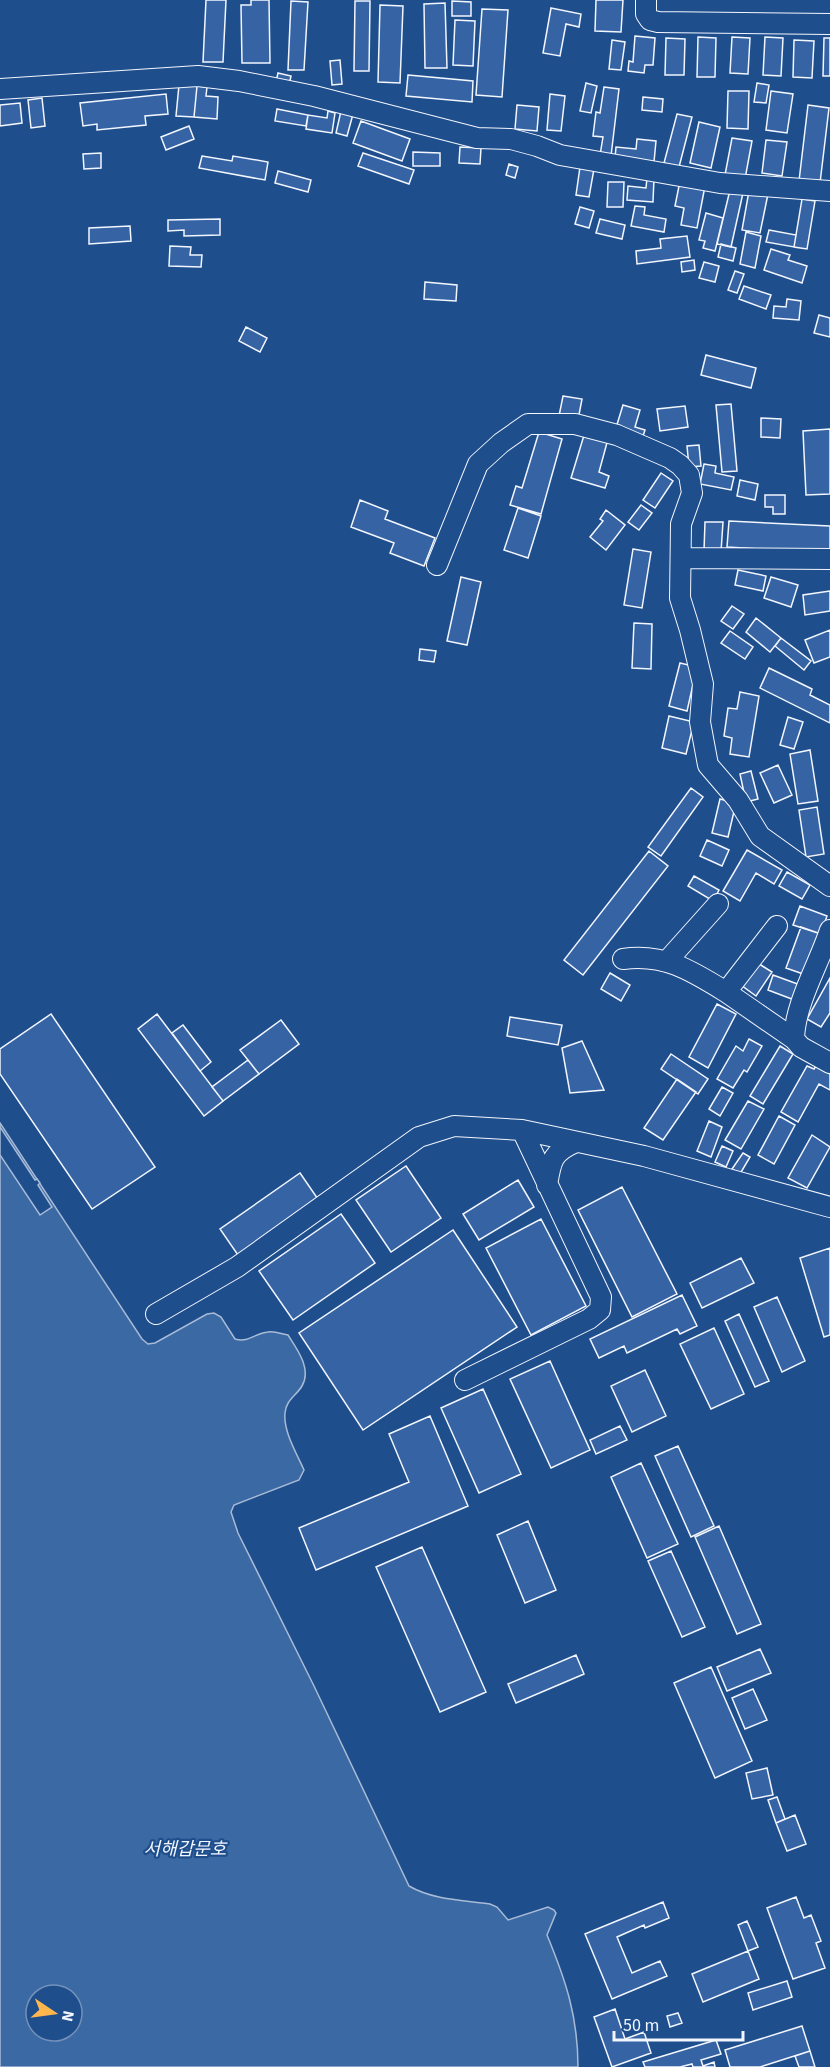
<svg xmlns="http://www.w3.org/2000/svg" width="830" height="2067" viewBox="0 0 830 2067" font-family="'Source Sans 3','Noto Sans KR',sans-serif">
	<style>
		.water { fill: #3b69a3; stroke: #a8bbd7; stroke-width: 1.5; fill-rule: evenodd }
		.pier { fill: #1f4e8c; stroke: #a8bbd7; stroke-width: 1.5 }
		.building { fill: #3563a3; stroke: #f2f6ff; stroke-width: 1.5 }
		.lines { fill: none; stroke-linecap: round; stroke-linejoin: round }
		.minor-casing { stroke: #f2f6ff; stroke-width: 22 }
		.minor { stroke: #1f4e8c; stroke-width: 20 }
		.labels { text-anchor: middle; stroke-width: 4.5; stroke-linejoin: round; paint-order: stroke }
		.water-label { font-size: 18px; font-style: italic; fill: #f2f6ff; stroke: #1f4e8c }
	</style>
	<rect width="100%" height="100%" fill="#1f4e8c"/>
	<path class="water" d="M 0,1123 L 142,1339 L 148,1344 L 155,1343 L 207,1314 L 214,1313 L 221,1317 L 235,1339 C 249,1343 255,1333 268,1332 C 275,1331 282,1334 288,1335 C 297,1349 312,1369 302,1386 C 296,1396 286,1400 285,1413 C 283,1431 297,1454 304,1470 L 299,1480 L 234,1505 L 231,1512 L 238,1533 L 314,1686 L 409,1886 C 433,1900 463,1900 490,1904 L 497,1907 L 508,1920 L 548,1907 L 554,1910 L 556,1913 L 547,1935 C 566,1981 578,2017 578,2067 L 0,2067 ZM 36,1995 L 72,1995 L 72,2031 L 36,2031 Z"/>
	<path class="pier" d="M 0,1127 L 35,1180 L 37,1179 L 40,1183 L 38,1185 L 52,1207 L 40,1215 L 0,1155 Z"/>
	<path class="building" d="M 206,0 L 226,0 L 223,62 L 203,62 Z
		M 251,0 L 269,0 L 270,63 L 242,63 L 241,5 L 251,5 Z
		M 596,0 L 623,0 L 621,32 L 595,31 Z
		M 291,1 L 308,2 L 304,70 L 288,70 Z
		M 355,1 L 370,1 L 369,71 L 354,71 Z
		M 452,1 L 471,2 L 471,16 L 452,16 Z
		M 445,3 L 447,68 L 425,68 L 424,4 Z
		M 380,5 L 403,6 L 400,83 L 378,82 Z
		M 551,8 L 581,14 L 579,27 L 566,24 L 560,56 L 543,53 Z
		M 482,9 L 508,10 L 502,97 L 476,95 Z
		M 455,20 L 475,21 L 473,66 L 453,65 Z
		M 635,36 L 655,38 L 653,65 L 645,65 L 644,73 L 628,71 L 629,61 L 633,62 Z
		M 698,37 L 716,38 L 715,77 L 697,77 Z
		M 732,37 L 750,38 L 748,74 L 730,73 Z
		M 765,37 L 783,38 L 781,76 L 763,75 Z
		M 666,38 L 685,39 L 684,75 L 665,75 Z
		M 824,38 L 830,38 L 830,76 L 823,76 Z
		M 612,40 L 625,42 L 621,70 L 609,69 Z
		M 794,40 L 814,41 L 812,78 L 793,77 Z
		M 340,60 L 342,84 L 332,85 L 330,61 Z
		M 278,73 L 291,76 L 289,85 L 276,82 Z
		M 408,75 L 473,81 L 472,102 L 406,96 Z
		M 586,83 L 597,86 L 591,113 L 580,111 Z
		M 757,83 L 769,85 L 766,103 L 754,102 Z
		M 179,85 L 197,86 L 194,117 L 176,116 Z
		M 197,86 L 207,87 L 206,96 L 218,97 L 217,119 L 194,117 Z
		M 604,87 L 619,89 L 611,156 L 600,155 L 603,137 L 593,136 L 596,112 L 600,113 Z
		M 728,91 L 749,91 L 748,129 L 727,128 Z
		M 771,91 L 793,94 L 787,133 L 766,130 Z
		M 166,94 L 168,114 L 145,116 L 146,125 L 97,130 L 97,124 L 83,126 L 80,103 Z
		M 550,94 L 565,96 L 561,131 L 547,130 Z
		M 643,97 L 663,99 L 662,112 L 642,110 Z
		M 42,98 L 45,126 L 31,128 L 28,100 Z
		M 20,103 L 22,123 L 0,126 L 0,105 Z
		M 517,105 L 539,107 L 537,131 L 515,129 Z
		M 808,105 L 829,108 L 820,183 L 799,181 Z
		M 277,109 L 308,115 L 306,126 L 275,121 Z
		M 328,111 L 335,113 L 332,133 L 306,129 L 308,115 L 327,118 Z
		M 341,111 L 353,114 L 347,136 L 336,133 Z
		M 677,114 L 692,117 L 679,167 L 664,163 Z
		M 361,121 L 410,139 L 402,161 L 353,143 Z
		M 699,122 L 720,127 L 711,168 L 690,163 Z
		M 189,126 L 194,139 L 166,150 L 161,137 Z
		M 732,138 L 752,141 L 745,179 L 725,175 Z
		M 637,139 L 656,141 L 654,162 L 615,158 L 616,147 L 636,149 Z
		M 766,140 L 787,142 L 782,176 L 762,173 Z
		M 460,147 L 481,148 L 480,164 L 459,163 Z
		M 413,152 L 440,153 L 440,166 L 413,166 Z
		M 101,153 L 101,168 L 84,169 L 83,154 Z
		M 363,153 L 414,170 L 409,184 L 358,166 Z
		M 202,156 L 232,161 L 233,156 L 268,162 L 265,180 L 199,168 Z
		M 509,164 L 518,167 L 515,178 L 506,175 Z
		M 580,167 L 594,169 L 589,197 L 576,195 Z
		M 278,171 L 311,180 L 308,192 L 275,183 Z
		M 647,178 L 654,178 L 653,202 L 627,200 L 628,186 L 646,188 Z
		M 680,181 L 705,186 L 697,228 L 681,225 L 684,208 L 675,206 Z
		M 608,182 L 624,182 L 623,207 L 607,207 Z
		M 730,190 L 743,193 L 731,247 L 717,244 Z
		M 749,191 L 768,194 L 760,233 L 742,230 Z
		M 802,199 L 815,201 L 807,249 L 794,247 Z
		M 635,206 L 645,207 L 644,215 L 666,219 L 664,232 L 631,226 Z
		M 580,207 L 594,211 L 589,228 L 575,224 Z
		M 706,213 L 723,218 L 715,251 L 703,248 L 705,241 L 699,240 Z
		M 220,219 L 220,235 L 184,236 L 184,230 L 168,231 L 168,220 Z
		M 600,219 L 625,225 L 622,239 L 596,233 Z
		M 130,226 L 131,241 L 89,244 L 89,228 Z
		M 769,230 L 796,235 L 794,247 L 766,242 Z
		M 746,232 L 761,236 L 755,268 L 740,264 Z
		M 687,236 L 690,257 L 637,264 L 636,251 L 661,248 L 660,239 Z
		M 721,244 L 736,248 L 733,261 L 718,257 Z
		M 170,246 L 191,247 L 190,255 L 202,255 L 201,267 L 169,266 Z
		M 771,249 L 790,255 L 788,260 L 807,266 L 802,283 L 764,270 Z
		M 694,260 L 695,270 L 682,272 L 681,262 Z
		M 704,262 L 719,266 L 715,282 L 699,278 Z
		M 735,271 L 744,274 L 737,293 L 728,290 Z
		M 425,282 L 457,285 L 456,301 L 424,299 Z
		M 744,286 L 771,295 L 766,309 L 739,299 Z
		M 787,299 L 801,301 L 799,320 L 773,318 L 774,306 L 786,307 Z
		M 819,315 L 830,318 L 830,337 L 814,333 Z
		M 246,327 L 267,338 L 260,352 L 239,341 Z
		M 706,355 L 756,368 L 751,388 L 701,375 Z
		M 563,396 L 582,399 L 578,420 L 559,416 Z
		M 731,404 L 737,471 L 722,472 L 716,405 Z
		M 623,405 L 640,410 L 635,427 L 645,430 L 642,439 L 615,431 Z
		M 685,406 L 688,427 L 660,431 L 657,409 Z
		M 761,418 L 781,419 L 780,438 L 761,437 Z
		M 830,429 L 830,494 L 806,495 L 803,431 Z
		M 539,432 L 562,439 L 541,514 L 510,505 L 516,486 L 522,488 Z
		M 585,432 L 608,439 L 599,472 L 609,476 L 605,488 L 571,478 Z
		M 699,445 L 701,466 L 689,467 L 687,446 Z
		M 704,464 L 716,466 L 715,473 L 734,477 L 731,490 L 700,484 Z
		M 661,473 L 673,481 L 655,508 L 643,500 Z
		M 740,480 L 758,484 L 755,500 L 737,496 Z
		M 765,495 L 785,495 L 785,514 L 773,514 L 773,507 L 765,507 Z
		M 360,500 L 388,511 L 385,519 L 435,538 L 424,566 L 390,553 L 394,543 L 351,527 Z
		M 641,505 L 652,513 L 639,530 L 628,522 Z
		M 518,508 L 541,516 L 528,558 L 504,550 Z
		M 606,510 L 625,525 L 606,550 L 590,537 L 603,521 L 600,519 Z
		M 729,521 L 830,526 L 830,553 L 727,547 Z
		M 705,522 L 723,522 L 721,552 L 704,551 Z
		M 633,549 L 651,552 L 642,608 L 624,605 Z
		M 738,570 L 766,576 L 763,591 L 735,585 Z
		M 461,577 L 481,582 L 467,645 L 447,641 Z
		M 771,577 L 798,585 L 791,607 L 764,598 Z
		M 830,591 L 830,611 L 805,615 L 803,595 Z
		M 732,606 L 744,614 L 733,629 L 721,621 Z
		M 756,618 L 781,638 L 770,652 L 746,632 Z
		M 634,623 L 652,624 L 651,669 L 632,668 Z
		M 830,630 L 830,657 L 814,663 L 805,640 Z
		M 730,631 L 753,647 L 745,659 L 721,643 Z
		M 781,638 L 811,661 L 804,670 L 775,646 Z
		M 420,649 L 436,651 L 434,662 L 419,660 Z
		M 680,663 L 697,667 L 687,711 L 669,706 Z
		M 769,668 L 812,689 L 810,695 L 830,705 L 830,723 L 760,688 Z
		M 740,692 L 759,696 L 749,757 L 730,754 L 732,738 L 724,736 L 728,708 L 737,709 Z
		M 669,716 L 694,722 L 686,754 L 662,748 Z
		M 788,717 L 803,722 L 794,749 L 780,745 Z
		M 810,750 L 818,801 L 798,804 L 790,754 Z
		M 778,765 L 792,795 L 774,803 L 760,773 Z
		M 751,771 L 758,799 L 746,802 L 740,774 Z
		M 691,788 L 703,797 L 661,856 L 648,847 Z
		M 720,799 L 736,803 L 728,837 L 712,833 Z
		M 817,807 L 824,854 L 806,857 L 799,810 Z
		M 707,840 L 729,850 L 722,866 L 700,856 Z
		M 747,850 L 782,870 L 774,884 L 756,873 L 740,901 L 723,891 Z
		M 649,851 L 668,866 L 583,975 L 564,960 Z
		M 787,872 L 810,885 L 802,899 L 779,886 Z
		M 694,876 L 719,890 L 713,901 L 688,886 Z
		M 800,906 L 827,916 L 821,934 L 793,925 Z
		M 801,927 L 821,934 L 806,975 L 786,968 Z
		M 756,962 L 772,972 L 756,996 L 741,985 Z
		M 610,973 L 630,985 L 621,1001 L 601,989 Z
		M 773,975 L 803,986 L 797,1001 L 768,990 Z
		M 830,978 L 830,1013 L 821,1027 L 807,1019 Z
		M 717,1004 L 736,1014 L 708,1068 L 689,1057 Z
		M 51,1014 L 155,1167 L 92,1209 L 0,1074 L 0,1049 Z
		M 157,1014 L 223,1101 L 204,1116 L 138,1029 Z
		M 510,1017 L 562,1025 L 558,1045 L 507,1036 Z
		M 281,1020 L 299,1044 L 259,1074 L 240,1050 Z
		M 183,1025 L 211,1062 L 200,1071 L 172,1033 Z
		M 749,1039 L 762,1046 L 747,1072 L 744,1070 L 733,1088 L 717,1079 L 736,1046 L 743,1051 Z
		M 582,1041 L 604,1090 L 570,1093 L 562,1048 Z
		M 780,1046 L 793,1054 L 763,1104 L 750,1096 Z
		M 671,1054 L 708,1079 L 698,1094 L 661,1069 Z
		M 248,1060 L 259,1074 L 223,1101 L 212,1087 Z
		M 807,1066 L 814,1069 L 816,1066 L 830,1074 L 830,1090 L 819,1084 L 798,1122 L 781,1112 Z
		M 677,1079 L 696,1092 L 663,1140 L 644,1128 Z
		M 722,1087 L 733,1093 L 720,1116 L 709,1109 Z
		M 748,1101 L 764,1109 L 741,1149 L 725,1140 Z
		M 779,1116 L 795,1125 L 774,1164 L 758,1155 Z
		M 709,1121 L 722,1127 L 711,1157 L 697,1151 Z
		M 812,1135 L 830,1147 L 807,1188 L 788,1178 Z
		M 722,1146 L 733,1151 L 726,1167 L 715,1162 Z
		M 743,1153 L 750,1157 L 740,1174 L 732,1169 Z
		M 406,1166 L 441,1218 L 391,1252 L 356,1200 Z
		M 300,1173 L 320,1202 L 240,1258 L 220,1229 Z
		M 518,1180 L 534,1207 L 479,1240 L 463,1214 Z
		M 622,1187 L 677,1294 L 632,1317 L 578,1210 Z
		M 341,1214 L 375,1263 L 293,1320 L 259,1271 Z
		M 541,1219 L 586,1306 L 531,1335 L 486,1248 Z
		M 453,1230 L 517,1327 L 363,1430 L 299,1333 Z
		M 830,1248 L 830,1335 L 824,1337 L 800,1258 Z
		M 741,1258 L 754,1283 L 702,1308 L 690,1283 Z
		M 682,1295 L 697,1326 L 680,1334 L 677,1329 L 627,1353 L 624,1346 L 599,1358 L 590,1339 Z
		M 777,1297 L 805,1361 L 782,1372 L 754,1307 Z
		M 739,1314 L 769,1381 L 755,1387 L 725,1321 Z
		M 714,1328 L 744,1394 L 711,1409 L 680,1344 Z
		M 550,1361 L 590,1450 L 551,1468 L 510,1379 Z
		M 645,1370 L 666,1416 L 632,1432 L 611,1386 Z
		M 483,1389 L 521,1474 L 479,1493 L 441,1408 Z
		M 430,1416 L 468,1506 L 316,1570 L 299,1528 L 409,1482 L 389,1434 Z
		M 620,1426 L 627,1440 L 596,1454 L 590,1440 Z
		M 678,1446 L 714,1526 L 691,1537 L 655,1456 Z
		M 641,1463 L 678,1544 L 647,1558 L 611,1477 Z
		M 528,1521 L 556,1590 L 525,1603 L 497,1535 Z
		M 719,1526 L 761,1624 L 737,1634 L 695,1537 Z
		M 422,1547 L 486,1692 L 440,1712 L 376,1567 Z
		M 671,1551 L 705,1627 L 682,1637 L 648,1561 Z
		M 760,1649 L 771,1673 L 727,1691 L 717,1667 Z
		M 576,1655 L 584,1674 L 516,1703 L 508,1684 Z
		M 711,1667 L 752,1761 L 715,1778 L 674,1683 Z
		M 753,1689 L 767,1720 L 745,1729 L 732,1698 Z
		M 767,1768 L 773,1795 L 752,1799 L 746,1773 Z
		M 777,1797 L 785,1819 L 776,1823 L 768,1800 Z
		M 795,1815 L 806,1844 L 787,1851 L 776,1823 Z
		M 796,1897 L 804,1918 L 811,1915 L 821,1941 L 816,1943 L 825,1968 L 793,1979 L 767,1908 Z
		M 663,1902 L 669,1918 L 645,1928 L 644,1925 L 617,1937 L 632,1973 L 660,1961 L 667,1976 L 612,1999 L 585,1934 Z
		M 747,1921 L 758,1947 L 748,1951 L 738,1925 Z
		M 748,1951 L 759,1979 L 703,2002 L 692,1974 Z
		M 787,1981 L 792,1997 L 753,2010 L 748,1993 Z
		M 615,2009 L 625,2039 L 644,2032 L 651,2053 L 612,2067 L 594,2017 Z
		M 678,2013 L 682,2023 L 670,2027 L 667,2016 Z
		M 802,2026 L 810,2051 L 760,2067 L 730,2067 L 725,2050 Z
		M 716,2040 L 721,2054 L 701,2060 L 703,2066 L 714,2062 L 715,2067 L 693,2067 L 692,2064 L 680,2067 L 645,2067 L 643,2062 Z
		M 810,2051 L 815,2067 L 799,2067 L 795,2056 Z"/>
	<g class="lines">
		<defs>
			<path id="minor" d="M 646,0 L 646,14 L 650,20 L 658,22 L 830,24
				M 0,89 L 198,76 L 239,81 L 314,96 L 477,138 L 511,139 L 537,146 L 560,155 L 720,183 L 830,191
				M 682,558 L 830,559
				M 437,565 L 478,464 L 501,443 L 528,424 L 575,424 L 617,435 L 670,458 L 680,465 L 689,475 L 692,493 L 681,524 L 680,598 L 690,630 L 703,684 L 700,722 L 708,765 L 738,800 L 760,836 L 830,886
				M 777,926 L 726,992 L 794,1039
				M 830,930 C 819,964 795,1003 794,1039 L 801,1047 L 830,1063
				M 623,959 C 664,953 692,971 726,992
				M 667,961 L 718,904
				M 547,1185 C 551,1161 552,1152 576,1142
				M 156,1314 L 237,1267 L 419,1137 L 454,1126 L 522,1130 L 644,1156 L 830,1207
				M 465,1380 L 589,1319 L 600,1310 L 601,1297 L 522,1130"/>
		</defs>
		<use href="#minor" class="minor-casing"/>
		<use href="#minor" class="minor"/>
	</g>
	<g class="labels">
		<g class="water-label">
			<text x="185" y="1855">서해갑문호</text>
		</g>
	</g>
	<g transform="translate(54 2013) rotate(103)"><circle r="28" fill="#1f4e8c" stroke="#7391ba" stroke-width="1.5"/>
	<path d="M0-4.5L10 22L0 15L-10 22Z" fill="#ffb74d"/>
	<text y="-9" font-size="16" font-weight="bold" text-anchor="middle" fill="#f2f6ff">N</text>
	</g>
	<path d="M614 2031v9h129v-9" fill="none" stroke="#f2f6ff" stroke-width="3"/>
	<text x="623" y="2031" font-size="18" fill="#f2f6ff" stroke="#1f4e8c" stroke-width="4.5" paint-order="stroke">50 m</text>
</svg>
